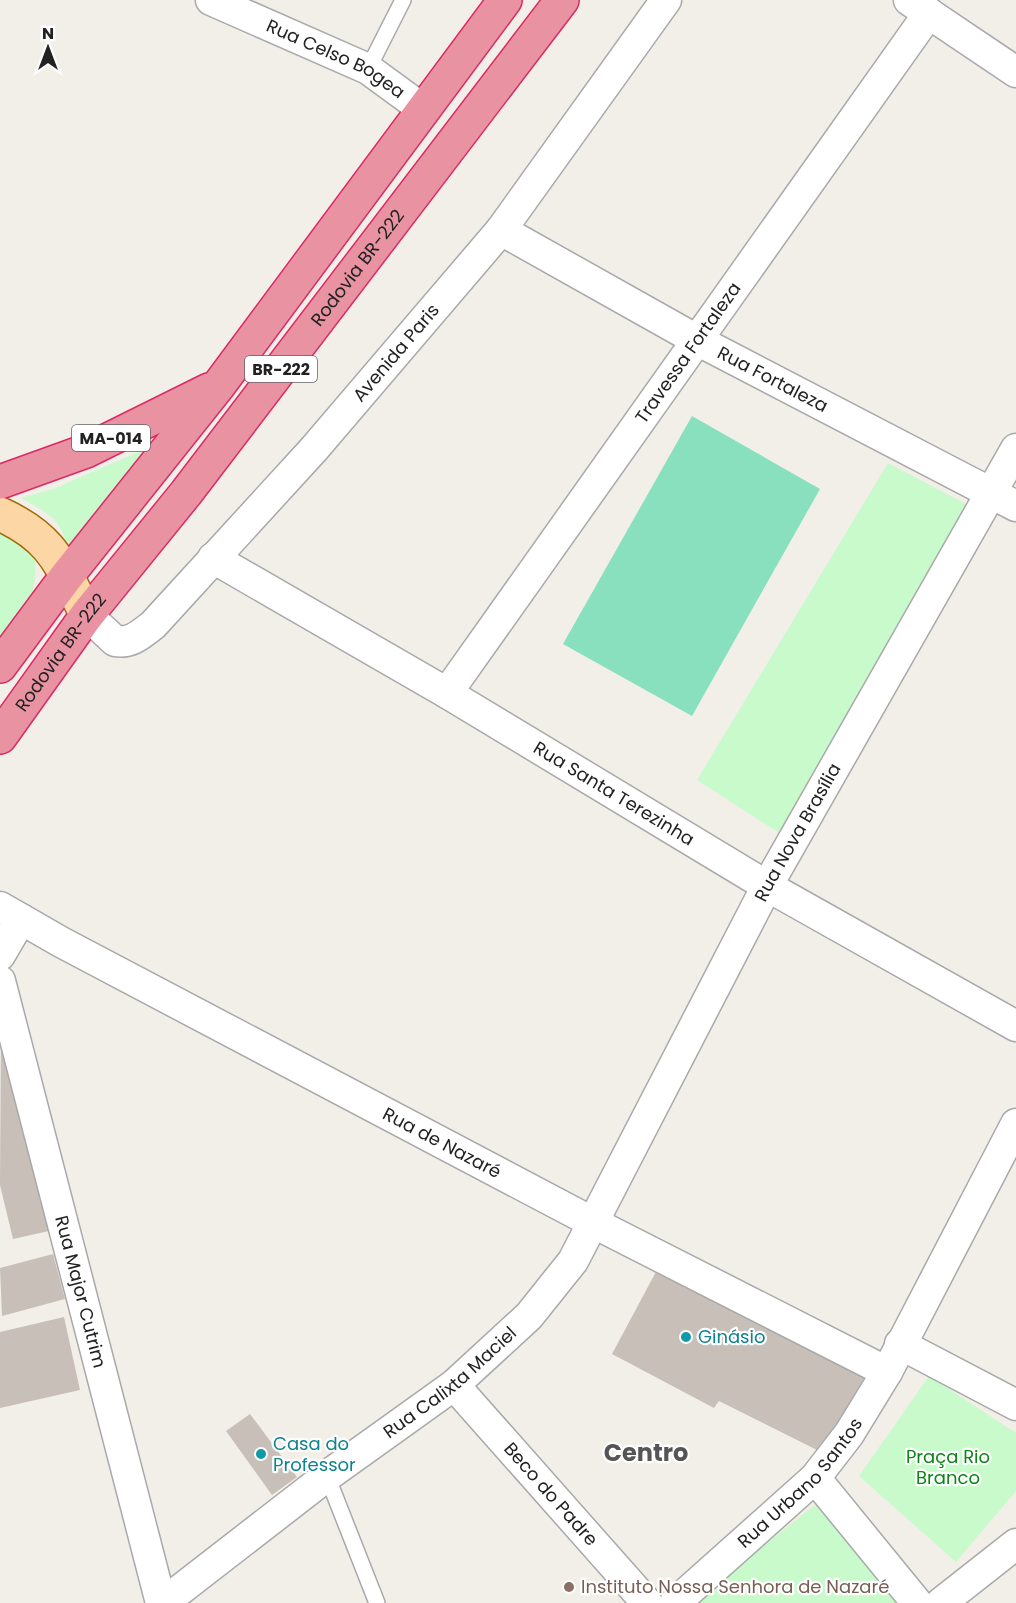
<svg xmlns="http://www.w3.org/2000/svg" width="1016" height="1603" viewBox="0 0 1016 1603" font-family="Poppins,sans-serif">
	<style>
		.park { fill: #c8facc }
		.pitch { fill: #88e0be }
		.building { fill: #c7bfb8 }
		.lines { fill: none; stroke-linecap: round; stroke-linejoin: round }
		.lane-casing { stroke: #a9a9a9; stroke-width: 18 }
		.street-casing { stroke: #a9a9a9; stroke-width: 33 }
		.primary-casing { stroke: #a06b00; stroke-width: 36 }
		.highway-casing { stroke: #dc2a67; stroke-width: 36 }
		.lane { stroke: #fff; stroke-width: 15 }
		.street { stroke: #fff; stroke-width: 30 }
		.primary { stroke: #fcd6a4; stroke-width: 33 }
		.highway { stroke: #e892a2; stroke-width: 33 }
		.culture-dot { fill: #0f9aa8; stroke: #fff; stroke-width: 2 }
		.education-dot { fill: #8d6e63; stroke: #fff; stroke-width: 2 }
		.labels { text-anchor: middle; stroke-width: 4.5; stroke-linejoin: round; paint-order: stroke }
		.shield { fill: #fff; stroke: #646464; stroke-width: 1.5 }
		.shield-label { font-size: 16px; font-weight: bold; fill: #222 }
		.street-label { font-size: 18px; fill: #222; stroke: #fff }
		.culture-label { font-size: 18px; fill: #0d838f; stroke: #fff; text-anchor: start }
		.park-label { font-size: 18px; fill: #0c8416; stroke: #fff }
		.education-label { font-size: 18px; fill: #785e54; stroke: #fff; text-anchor: start }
		.district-label { font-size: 24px; font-weight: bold; fill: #555; stroke: #fff }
	</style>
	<rect width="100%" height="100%" fill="#f2efe9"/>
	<path class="park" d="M 152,446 L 71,564 C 63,522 58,518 21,498 L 53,489 Z
		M 888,463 L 968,505 L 784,836 L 697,780 Z
		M 0,529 L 33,549 C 42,591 24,615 0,648 Z
		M 929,1376 L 1016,1433 L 1016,1491 L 956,1562 L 859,1476 Z
		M 816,1504 L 898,1601 L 895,1603 L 692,1603 Z"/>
	<path class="pitch" d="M 692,416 L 820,489 L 692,716 L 563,644 Z"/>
	<path class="building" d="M 1,1026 L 49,1231 L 13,1239 L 0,1185 Z
		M 53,1254 L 65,1299 L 2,1316 L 0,1268 Z
		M 658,1268 L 866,1374 L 825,1454 L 719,1401 L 714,1408 L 612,1354 Z
		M 64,1317 L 80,1390 L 0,1408 L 0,1332 Z
		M 250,1414 L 297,1477 L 272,1495 L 226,1431 Z"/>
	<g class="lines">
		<defs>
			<path id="lane" d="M 368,69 L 403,0
				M 327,1476 L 377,1603"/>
			<g id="street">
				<path id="s1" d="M 211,0 L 368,69 L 424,110"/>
				<path d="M 909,0 L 1016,72"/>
				<path id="s2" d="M 501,230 L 695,339 L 1016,506"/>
				<path id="s3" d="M 213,558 L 447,693 L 767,886 L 1016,1026"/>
				<path id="s4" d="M 87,615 L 115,641 C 131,644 141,634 153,625 L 314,449 L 501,230 L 666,0"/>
				<path id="s5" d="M 447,693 L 929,13"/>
				<path id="s6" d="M 0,907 L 61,942 L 592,1222 L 887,1372"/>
				<path d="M 0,955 L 21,919"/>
				<path id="s7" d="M 0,981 L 161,1603"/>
				<path d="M 900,1344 L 1016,1405"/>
				<path id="s8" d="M 454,1385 L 647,1603"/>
				<path d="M 815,1478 L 917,1603"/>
				<path id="s9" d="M 163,1603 L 327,1476 L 454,1385 L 529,1316 L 573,1261 L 767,886 L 1016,449"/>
				<path id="s10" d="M 675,1603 L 815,1478 L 849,1434 L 887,1372 L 1016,1124"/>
				<path d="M 941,1603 L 1016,1544"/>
			</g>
			<path id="primary" d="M 0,514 C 55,539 60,565 87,615"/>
			<g id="highway">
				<path d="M 0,482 L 86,451 L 209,390"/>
				<path d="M 0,666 L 66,577 L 219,385 L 505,0"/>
				<path id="s11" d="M 0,737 L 87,615 L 186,493 L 562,0"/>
			</g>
		</defs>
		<use href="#lane" class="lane-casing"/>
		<use href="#street" class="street-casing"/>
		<use href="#primary" class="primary-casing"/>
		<use href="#highway" class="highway-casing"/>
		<use href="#lane" class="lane"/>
		<use href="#street" class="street"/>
		<use href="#primary" class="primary"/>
		<use href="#highway" class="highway"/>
	</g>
	<g class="culture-dot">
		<circle cx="686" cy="1337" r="6"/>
		<circle cx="261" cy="1454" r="6"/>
	</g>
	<circle class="education-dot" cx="569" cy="1587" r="6"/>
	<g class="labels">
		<g class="shield">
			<rect x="245" y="356" width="72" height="26" rx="4.5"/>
			<rect x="72" y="425" width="78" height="26" rx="4.5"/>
		</g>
		<g class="shield-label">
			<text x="281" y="375">BR-222</text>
			<text x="111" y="444">MA-014</text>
		</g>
		<g class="street-label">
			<text dy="6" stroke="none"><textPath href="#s1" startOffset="138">Rua Celso Bogea</textPath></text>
			<text dy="6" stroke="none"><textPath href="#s11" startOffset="590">Rodovia BR-222</textPath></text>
			<text dy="6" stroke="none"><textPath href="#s5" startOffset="417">Travessa Fortaleza</textPath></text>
			<text dy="6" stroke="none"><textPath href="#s4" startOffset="446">Avenida Paris</textPath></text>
			<text dy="6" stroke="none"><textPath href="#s2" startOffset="310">Rua Fortaleza</textPath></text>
			<text dy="6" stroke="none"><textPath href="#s11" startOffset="104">Rodovia BR-222</textPath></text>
			<text dy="6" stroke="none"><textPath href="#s3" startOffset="465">Rua Santa Terezinha</textPath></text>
			<text dy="6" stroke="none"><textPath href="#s9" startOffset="1020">Rua Nova Brasília</textPath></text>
			<text dy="6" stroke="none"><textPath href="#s6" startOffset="501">Rua de Nazaré</textPath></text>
			<text dy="6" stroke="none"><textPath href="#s7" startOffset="321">Rua Major Cutrim</textPath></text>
			<text dy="6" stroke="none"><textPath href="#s9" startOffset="362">Rua Calixta Maciel</textPath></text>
			<text dy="6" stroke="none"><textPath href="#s10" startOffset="174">Rua Urbano Santos</textPath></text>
			<text dy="6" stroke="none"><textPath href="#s8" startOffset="146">Beco do Padre</textPath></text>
		</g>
		<g class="culture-label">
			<text x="698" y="1343">Ginásio</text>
			<text x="273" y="1450">Casa do<tspan x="273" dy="21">Professor</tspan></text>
		</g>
		<g class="park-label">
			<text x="948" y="1463">Praça Rio<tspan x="948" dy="21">Branco</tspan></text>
		</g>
		<g class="education-label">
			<text x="581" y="1593">Instituto Nossa Senhora de Nazaré</text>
		</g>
		<g class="district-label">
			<text x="646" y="1461">Centro</text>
		</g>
	</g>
	<g transform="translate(48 48)" stroke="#ffffff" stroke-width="4.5" paint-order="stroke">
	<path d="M0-4.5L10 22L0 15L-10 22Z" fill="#222222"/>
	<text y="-9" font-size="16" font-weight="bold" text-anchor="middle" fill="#222222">N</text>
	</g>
</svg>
